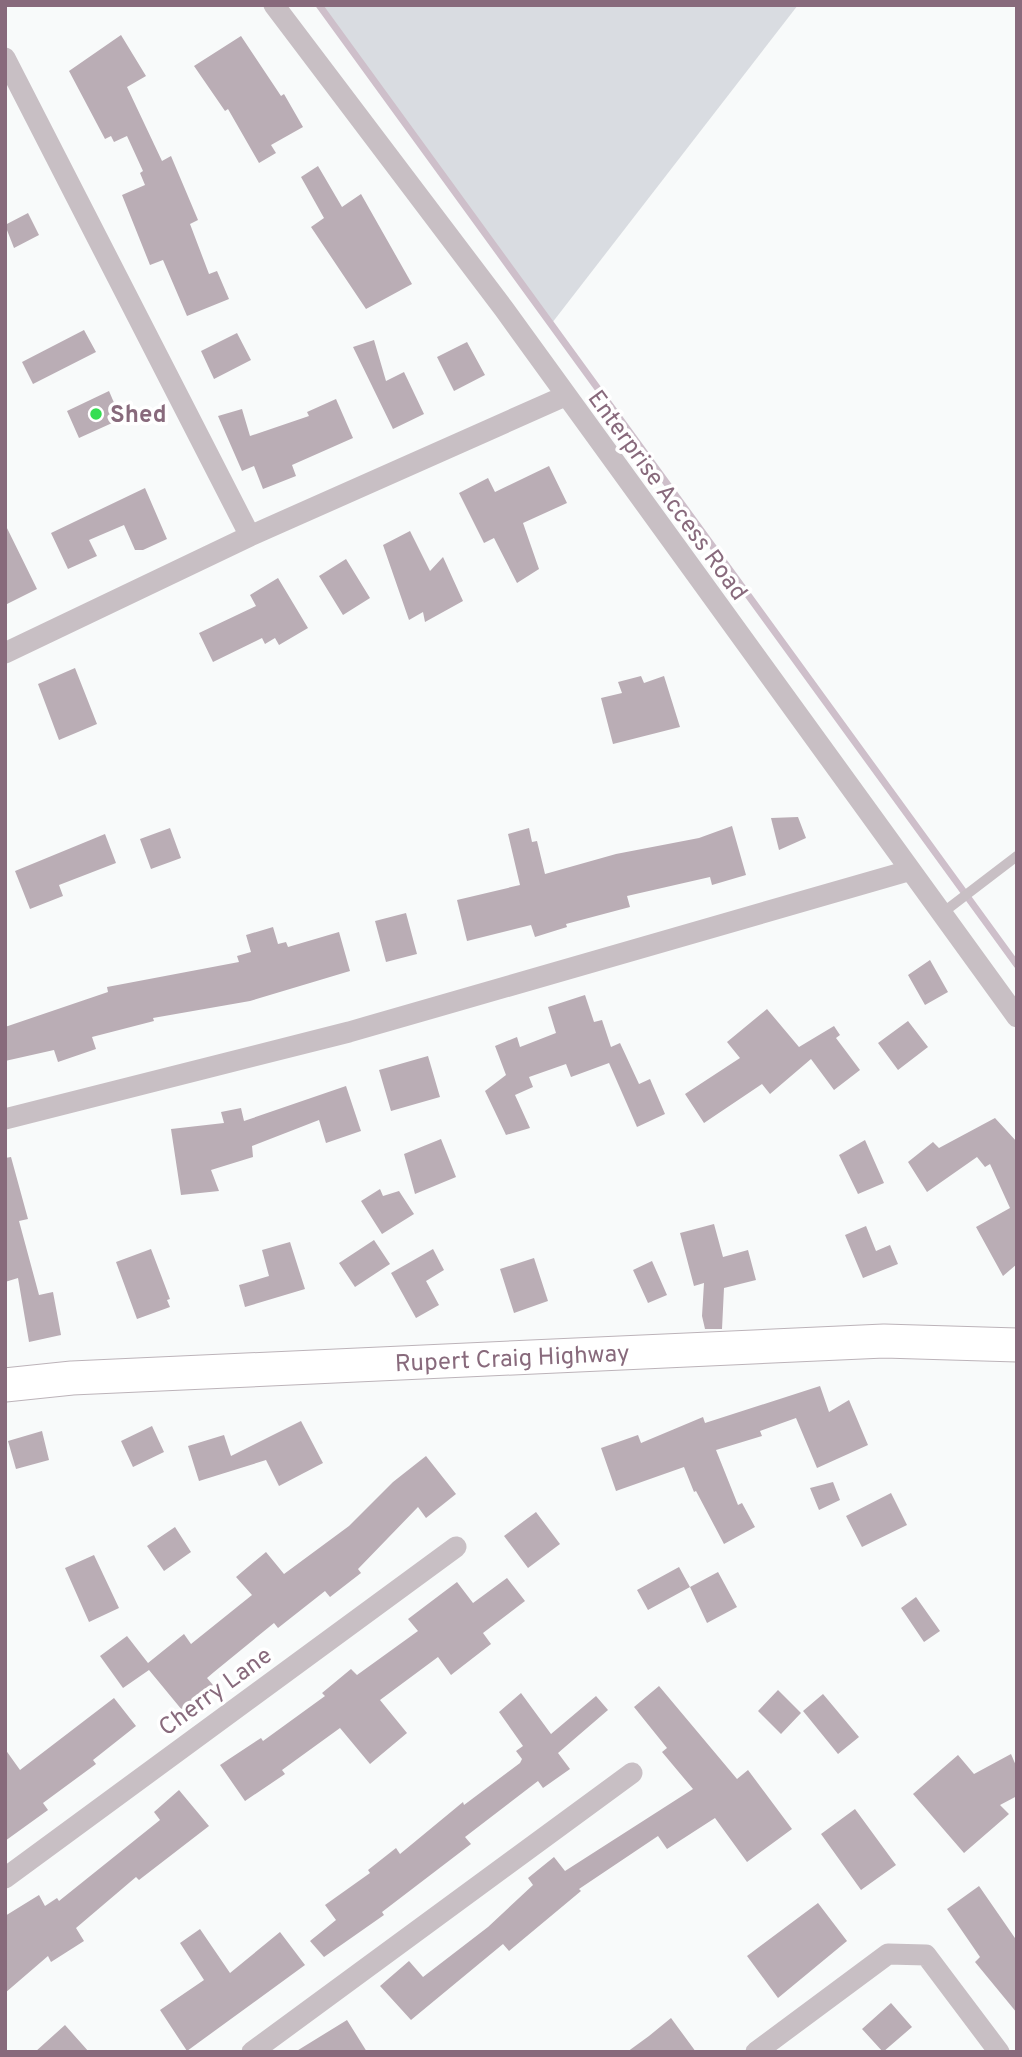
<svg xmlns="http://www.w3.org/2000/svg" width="1022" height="2057" viewBox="0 0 1022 2057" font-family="Overpass,sans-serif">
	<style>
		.green { fill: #d9dce1 }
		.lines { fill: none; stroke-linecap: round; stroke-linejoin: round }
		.stream { stroke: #cebfca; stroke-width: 7 }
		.building { fill: #baadb5 }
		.primary-casing { stroke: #bcb3b9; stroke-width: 35 }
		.lane { stroke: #c8bfc4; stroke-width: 10 }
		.street { stroke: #c8bfc4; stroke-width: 21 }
		.primary { stroke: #fff; stroke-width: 33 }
		.poi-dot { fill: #34de52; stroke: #fff; stroke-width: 2.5 }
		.labels { text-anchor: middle; stroke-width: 7; stroke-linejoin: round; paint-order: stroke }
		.poi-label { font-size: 24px; font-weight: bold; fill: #886a7c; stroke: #fff; text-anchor: start }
		.street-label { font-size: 24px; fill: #886a7c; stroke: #fff }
	</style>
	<rect width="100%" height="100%" fill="#f8fafa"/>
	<path class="green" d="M 317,5 L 798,5 L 552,323 Z"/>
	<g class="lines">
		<path class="stream" d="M 319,5 L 1017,965"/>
	</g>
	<path class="building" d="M 121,35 L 146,76 L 127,87 L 162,161 L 171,156 L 198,220 L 190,224 L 209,274 L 217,271 L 229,299 L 187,316 L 163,260 L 150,265 L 122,195 L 145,185 L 140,173 L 143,171 L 127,136 L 114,142 L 111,136 L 105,139 L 69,71 Z
		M 241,36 L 281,96 L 284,94 L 303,127 L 271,145 L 276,153 L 259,163 L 228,109 L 225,111 L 194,66 Z
		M 318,166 L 342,207 L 361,194 L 412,284 L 366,309 L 311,227 L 324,218 L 301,177 Z
		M 28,213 L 39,235 L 14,248 L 5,225 Z
		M 84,330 L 96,352 L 33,384 L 22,362 Z
		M 237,333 L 251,360 L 214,379 L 201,351 Z
		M 374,340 L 386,381 L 404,372 L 424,414 L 393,429 L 353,347 Z
		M 467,342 L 485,375 L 454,391 L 437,357 Z
		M 109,391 L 121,419 L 79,438 L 67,411 Z
		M 336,399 L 353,438 L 292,465 L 296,476 L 263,489 L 254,466 L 242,471 L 218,416 L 242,409 L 250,436 L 309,416 L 307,412 Z
		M 549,466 L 567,503 L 523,523 L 539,569 L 517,583 L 494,538 L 484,543 L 459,493 L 488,478 L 495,492 Z
		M 145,488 L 167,539 L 143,550 L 135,550 L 124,525 L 89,540 L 97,556 L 68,569 L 51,533 Z
		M 5,524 L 37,589 L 5,605 Z
		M 410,531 L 430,571 L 443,557 L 463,601 L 425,622 L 423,612 L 409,620 L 383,545 Z
		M 346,559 L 370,598 L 343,615 L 319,576 Z
		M 278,578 L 308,628 L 279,645 L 275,638 L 265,644 L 262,638 L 213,662 L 199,633 L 256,606 L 250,595 Z
		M 75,668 L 97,724 L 59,740 L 38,684 Z
		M 641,676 L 644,683 L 664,676 L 680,727 L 613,744 L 601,698 L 622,693 L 618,682 Z
		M 798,817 L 806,838 L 779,850 L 771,818 Z
		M 732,826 L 746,875 L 712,885 L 710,877 L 627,896 L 630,907 L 566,924 L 567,927 L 535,937 L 531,925 L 467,941 L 457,900 L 520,885 L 508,834 L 529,828 L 532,842 L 537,841 L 545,874 L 616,854 L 699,838 Z
		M 170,828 L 181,858 L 151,869 L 140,839 Z
		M 105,834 L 116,863 L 59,885 L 63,896 L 30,909 L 15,871 Z
		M 406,913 L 417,954 L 386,962 L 375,921 Z
		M 273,927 L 278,944 L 286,942 L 288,947 L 339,932 L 350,971 L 250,1001 L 153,1018 L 154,1021 L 92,1037 L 96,1049 L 58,1062 L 54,1050 L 5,1061 L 5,1027 L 108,992 L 107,987 L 239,962 L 237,956 L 251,952 L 246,935 Z
		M 930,960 L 948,992 L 925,1005 L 908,975 Z
		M 585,995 L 594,1022 L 602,1020 L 611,1047 L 620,1043 L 639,1084 L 650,1079 L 665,1114 L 637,1127 L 609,1063 L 571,1077 L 566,1064 L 529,1077 L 533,1087 L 515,1095 L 530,1128 L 506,1135 L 485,1091 L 506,1075 L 495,1046 L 517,1037 L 520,1047 L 556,1033 L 548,1007 Z
		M 767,1009 L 799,1047 L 834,1026 L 840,1035 L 836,1038 L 860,1070 L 834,1090 L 811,1059 L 770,1094 L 762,1084 L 704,1123 L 685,1094 L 740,1058 L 727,1042 Z
		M 908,1021 L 928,1047 L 898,1070 L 878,1043 Z
		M 428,1056 L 440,1097 L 391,1111 L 379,1070 Z
		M 346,1086 L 361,1131 L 326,1143 L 319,1120 L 252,1146 L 253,1157 L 211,1170 L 219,1191 L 181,1195 L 171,1129 L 224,1123 L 221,1112 L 241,1108 L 244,1121 Z
		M 995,1118 L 1017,1142 L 1017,1264 L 1003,1276 L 976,1227 L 1010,1208 L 990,1164 L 985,1167 L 977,1157 L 927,1192 L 908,1162 L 933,1142 L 939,1148 Z
		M 441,1139 L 456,1177 L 415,1194 L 404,1154 Z
		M 865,1140 L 884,1183 L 858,1194 L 839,1155 Z
		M 11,1157 L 28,1219 L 19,1221 L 39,1295 L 53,1292 L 61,1335 L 29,1342 L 18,1278 L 5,1282 L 5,1158 Z
		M 380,1189 L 383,1196 L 399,1191 L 414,1214 L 382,1234 L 361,1201 Z
		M 714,1224 L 723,1257 L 748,1250 L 756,1280 L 724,1288 L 722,1329 L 705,1329 L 702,1316 L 704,1283 L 694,1286 L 680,1233 Z
		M 866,1226 L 876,1251 L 890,1245 L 898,1264 L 863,1278 L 845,1235 Z
		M 374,1240 L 390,1264 L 355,1287 L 339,1263 Z
		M 290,1242 L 305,1289 L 245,1307 L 239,1285 L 269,1276 L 262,1250 Z
		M 151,1249 L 170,1299 L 167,1300 L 170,1307 L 137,1319 L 116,1262 Z
		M 433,1249 L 444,1270 L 426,1281 L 439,1305 L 416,1318 L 391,1273 Z
		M 534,1258 L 548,1301 L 514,1313 L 500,1269 Z
		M 652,1261 L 667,1295 L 648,1303 L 633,1270 Z
		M 820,1386 L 829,1412 L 849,1400 L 868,1445 L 817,1468 L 796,1418 L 760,1431 L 762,1436 L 716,1450 L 738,1505 L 742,1503 L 755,1527 L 724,1544 L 696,1491 L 694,1492 L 684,1467 L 616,1491 L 601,1448 L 638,1435 L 641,1443 L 703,1417 L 705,1423 Z
		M 301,1421 L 323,1463 L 279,1486 L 266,1460 L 199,1481 L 188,1446 L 224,1435 L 231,1456 Z
		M 152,1426 L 164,1452 L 133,1467 L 121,1441 Z
		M 42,1431 L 49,1460 L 16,1469 L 8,1441 Z
		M 426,1456 L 456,1494 L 426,1518 L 418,1507 L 358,1569 L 361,1573 L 330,1597 L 325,1591 L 278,1628 L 274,1623 L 214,1672 L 207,1678 L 213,1685 L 182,1710 L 149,1670 L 123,1688 L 100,1656 L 127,1636 L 148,1663 L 184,1634 L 191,1644 L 252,1595 L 236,1577 L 266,1552 L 284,1574 L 349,1526 L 393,1482 Z
		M 833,1482 L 840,1500 L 819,1510 L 810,1488 Z
		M 891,1493 L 907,1525 L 862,1547 L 846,1516 Z
		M 536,1512 L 560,1544 L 528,1568 L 504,1536 Z
		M 175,1527 L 191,1552 L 164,1571 L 147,1546 Z
		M 94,1555 L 119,1608 L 89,1622 L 65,1568 Z
		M 679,1567 L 690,1587 L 648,1610 L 637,1590 Z
		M 718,1572 L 737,1607 L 707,1623 L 690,1587 Z
		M 507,1578 L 525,1601 L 483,1633 L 491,1644 L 451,1675 L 438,1657 L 380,1700 L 407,1733 L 370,1764 L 340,1728 L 282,1770 L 285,1774 L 245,1801 L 220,1765 L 261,1738 L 263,1741 L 325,1696 L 322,1693 L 351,1669 L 357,1675 L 418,1631 L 408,1619 L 457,1582 L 473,1603 Z
		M 916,1597 L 940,1631 L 924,1642 L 901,1608 Z
		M 659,1686 L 737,1779 L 748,1770 L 792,1829 L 747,1862 L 715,1818 L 667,1849 L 658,1836 L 579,1889 L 581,1891 L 509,1951 L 503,1944 L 411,2020 L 380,1986 L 409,1961 L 423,1977 L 488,1927 L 533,1885 L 528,1878 L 554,1857 L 565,1871 L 693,1789 L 662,1752 L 667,1748 L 634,1707 Z
		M 778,1690 L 801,1713 L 781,1734 L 758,1711 Z
		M 521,1693 L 551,1734 L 596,1696 L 608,1710 L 558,1753 L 570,1769 L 543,1788 L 538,1781 L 465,1837 L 471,1844 L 382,1912 L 384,1915 L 324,1957 L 310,1941 L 336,1920 L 325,1905 L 370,1873 L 368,1870 L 396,1848 L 400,1854 L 463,1802 L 464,1805 L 520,1763 L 522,1759 L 516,1751 L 523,1746 L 499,1712 Z
		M 823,1694 L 859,1737 L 838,1754 L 803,1711 Z
		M 114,1698 L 136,1726 L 93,1760 L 96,1764 L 43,1803 L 48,1810 L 5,1841 L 5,1749 L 20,1770 Z
		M 1011,1754 L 1017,1768 L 1017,1796 L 1000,1805 L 1009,1814 L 964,1853 L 913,1794 L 958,1755 L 974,1774 Z
		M 179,1790 L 209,1826 L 139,1880 L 136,1877 L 76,1928 L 84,1941 L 51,1962 L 48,1956 L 5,1993 L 5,1916 L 39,1895 L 45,1906 L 57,1898 L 59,1901 L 160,1820 L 154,1812 Z
		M 855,1809 L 896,1865 L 861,1890 L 821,1834 Z
		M 979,1886 L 1017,1941 L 1017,2013 L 975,1962 L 980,1957 L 947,1909 Z
		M 818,1903 L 847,1941 L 778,1998 L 747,1956 Z
		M 200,1929 L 230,1973 L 280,1932 L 305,1965 L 187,2051 L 160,2010 L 204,1980 L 180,1943 Z
		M 891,2003 L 912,2027 L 883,2052 L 862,2029 Z
		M 671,2018 L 696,2052 L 627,2052 L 649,2036 Z
		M 347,2020 L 367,2052 L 295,2052 Z
		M 65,2025 L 89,2052 L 35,2052 Z"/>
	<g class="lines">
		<defs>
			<g id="primary">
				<path id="s1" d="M 5,1385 L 72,1378 L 884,1341 L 1017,1345"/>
			</g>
		</defs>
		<use href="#primary" class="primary-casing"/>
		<path class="lane" d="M 941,914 L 1017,856"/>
		<path class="street" d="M 274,5 L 504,309 L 1017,1017
			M 5,58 L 250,536
			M 5,653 L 250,536 L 565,396
			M 5,1119 L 349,1032 L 908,871
			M 5,1878 L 456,1547
			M 252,2052 L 632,1773
			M 756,2052 L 888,1954 L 926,1955 L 999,2052"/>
		<use href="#primary" class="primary"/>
	</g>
	<circle class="poi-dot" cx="96" cy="414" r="7"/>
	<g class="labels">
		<g class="poi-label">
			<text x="110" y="422">Shed</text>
		</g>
		<g class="street-label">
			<text transform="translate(668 495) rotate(54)" y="8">Enterprise Access Road</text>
			<text dy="8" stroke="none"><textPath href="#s1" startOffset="508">Rupert Craig Highway</textPath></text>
			<text transform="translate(215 1691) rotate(-36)" y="8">Cherry Lane</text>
		</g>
	</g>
	<rect width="1022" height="2057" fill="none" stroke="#886a7c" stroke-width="14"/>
</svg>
